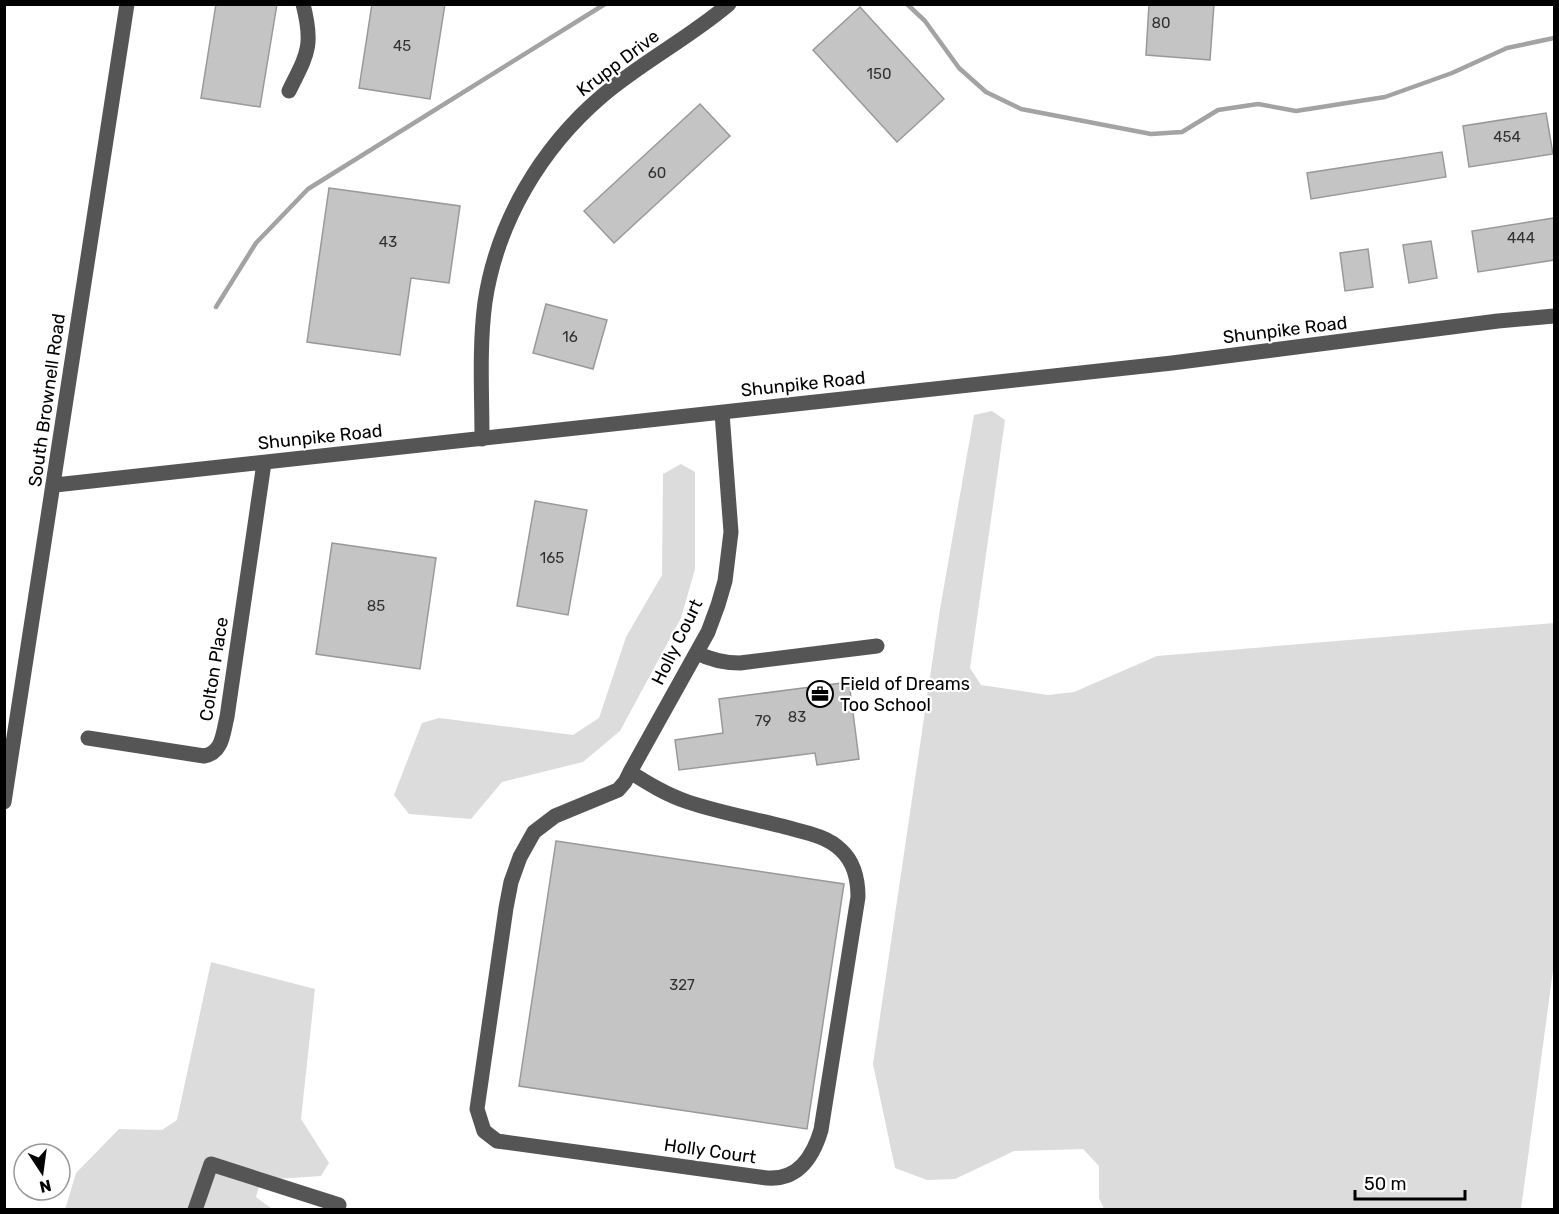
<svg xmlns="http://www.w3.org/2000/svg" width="1559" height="1214" viewBox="0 0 1559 1214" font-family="Rubik,sans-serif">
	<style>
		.green { fill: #dcdcdc }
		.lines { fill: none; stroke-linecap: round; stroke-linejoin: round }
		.stream { stroke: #a3a3a3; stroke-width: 4.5 }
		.building { fill: #c4c4c4; stroke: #999; stroke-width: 1.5 }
		.minor { stroke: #555; stroke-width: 15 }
		.labels { text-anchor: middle; stroke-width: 4.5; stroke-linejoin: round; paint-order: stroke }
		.number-label { font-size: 15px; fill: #313131 }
		.street-label { font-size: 18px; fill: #000; stroke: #fff }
		.poi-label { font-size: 18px; fill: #000; stroke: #fff; text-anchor: start }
	</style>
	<rect width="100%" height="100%" fill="#fff"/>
	<path class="green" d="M 992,411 L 1005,420 L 970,668 L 981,685 L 1048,695 L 1074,692 L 1157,656 L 1554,623 L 1554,963 L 1521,1209 L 1104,1209 L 1099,1198 L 1099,1166 L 1083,1149 L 1014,1151 L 955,1179 L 927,1180 L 895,1168 L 873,1064 L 940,609 L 974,415 Z
		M 681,464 L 695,472 L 695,569 L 681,618 L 620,731 L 583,762 L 502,782 L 471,819 L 409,814 L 394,795 L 422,723 L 439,718 L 573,735 L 599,718 L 626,637 L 662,575 L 663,474 Z
		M 211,962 L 315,989 L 301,1119 L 329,1163 L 321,1176 L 261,1180 L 256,1197 L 272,1209 L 65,1210 L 76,1173 L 119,1129 L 162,1130 L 177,1120 Z"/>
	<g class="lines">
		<path class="stream" d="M 907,4 L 925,21 L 959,68 L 986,92 L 1021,109 L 1151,134 L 1182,132 L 1218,110 L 1258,104 L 1296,111 L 1385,97 L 1452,73 L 1507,48 L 1554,38
			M 216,307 L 256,243 L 308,189 L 605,4"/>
	</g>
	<path class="building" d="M 216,4 L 277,4 L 260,107 L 201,98 Z
		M 372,4 L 445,4 L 430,99 L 359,88 Z
		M 1149,4 L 1214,4 L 1210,60 L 1146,55 Z
		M 860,7 L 944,99 L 897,142 L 813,50 Z
		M 700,104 L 730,136 L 614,243 L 584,211 Z
		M 1546,113 L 1553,154 L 1469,167 L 1463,126 Z
		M 1442,152 L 1446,177 L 1311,199 L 1307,173 Z
		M 329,188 L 460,206 L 449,283 L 411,278 L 400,355 L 307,342 Z
		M 1554,218 L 1554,260 L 1478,272 L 1472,231 Z
		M 1431,241 L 1437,278 L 1409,283 L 1403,245 Z
		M 1368,249 L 1373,287 L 1345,291 L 1340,253 Z
		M 546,304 L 607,320 L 593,369 L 533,353 Z
		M 535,501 L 587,510 L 568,615 L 517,606 Z
		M 332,543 L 436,558 L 420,669 L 316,654 Z
		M 849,682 L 859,759 L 817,765 L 815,753 L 679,770 L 675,740 L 723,733 L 719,699 Z
		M 556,841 L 844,884 L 807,1129 L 519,1086 Z"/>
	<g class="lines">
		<path class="minor" d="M 289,91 C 307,54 314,47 303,4
			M 482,439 C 482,394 479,347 485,302 C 497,222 541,148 602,96 C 642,62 689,38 729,4
			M 55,485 L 1172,363 L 1498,321 L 1554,316
			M 697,653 C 711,660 724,663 740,663 L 877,646
			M 88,738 L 204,756 C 223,753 223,732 227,717 L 264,463
			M 630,772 C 649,784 667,795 688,802 C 718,812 750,818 782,826 C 802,832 826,835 841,850 C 854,862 858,880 858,897 L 821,1130 C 813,1157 798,1180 767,1178 L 497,1141 L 484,1131 L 477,1109 L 506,908 L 511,882 L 520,857 L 534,832 L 555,816 L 618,790 L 625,782 L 630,772 L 708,632 L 718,605 L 725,581 L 731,532 L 722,413
			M 4,802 L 127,4
			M 195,1210 L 211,1164 L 339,1205"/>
	</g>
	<defs>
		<symbol id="office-ring" viewBox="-11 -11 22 22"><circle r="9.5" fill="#fff" stroke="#000" stroke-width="1.5"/><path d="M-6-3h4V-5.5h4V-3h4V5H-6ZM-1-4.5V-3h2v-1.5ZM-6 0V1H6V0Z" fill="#000"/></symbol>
	</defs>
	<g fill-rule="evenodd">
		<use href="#office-ring" x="805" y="679" width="30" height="30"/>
	</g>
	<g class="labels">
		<g class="number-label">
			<text x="1161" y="28">80</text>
			<text x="402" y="51">45</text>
			<text x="879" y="79">150</text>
			<text x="1507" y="142">454</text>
			<text x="657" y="178">60</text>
			<text x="1521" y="243">444</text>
			<text x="388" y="247">43</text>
			<text x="570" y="342">16</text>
			<text x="552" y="563">165</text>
			<text x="376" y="611">85</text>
			<text x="797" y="722">83</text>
			<text x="763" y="726">79</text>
			<text x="682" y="990">327</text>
		</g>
		<g class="street-label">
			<text transform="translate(618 63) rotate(-37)" y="6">Krupp Drive</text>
			<text transform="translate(1285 330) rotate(-7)" y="6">Shunpike Road</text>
			<text transform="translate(803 384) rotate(-6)" y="6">Shunpike Road</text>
			<text transform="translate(47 400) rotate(-82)" y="6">South Brownell Road</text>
			<text transform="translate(320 437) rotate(-6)" y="6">Shunpike Road</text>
			<text transform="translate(677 642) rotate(-64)" y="6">Holly Court</text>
			<text transform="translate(214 669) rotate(-81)" y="6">Colton Place</text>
			<text transform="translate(710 1151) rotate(8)" y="6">Holly Court</text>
		</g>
		<g class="poi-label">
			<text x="840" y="690">Field of Dreams<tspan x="840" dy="21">Too School</tspan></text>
		</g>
	</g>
	<rect width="1559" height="1214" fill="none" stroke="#000000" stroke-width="12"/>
	<g transform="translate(42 1172) rotate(167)"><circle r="28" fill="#ffffff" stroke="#999999" stroke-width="1.5"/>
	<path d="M0-4.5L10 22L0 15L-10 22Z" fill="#000000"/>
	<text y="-9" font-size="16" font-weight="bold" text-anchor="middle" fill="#000000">N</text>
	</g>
	<path d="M1355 1190v9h110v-9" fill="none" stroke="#000000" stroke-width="3"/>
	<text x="1364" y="1190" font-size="18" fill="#000000" stroke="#ffffff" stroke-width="4.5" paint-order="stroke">50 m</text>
</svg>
